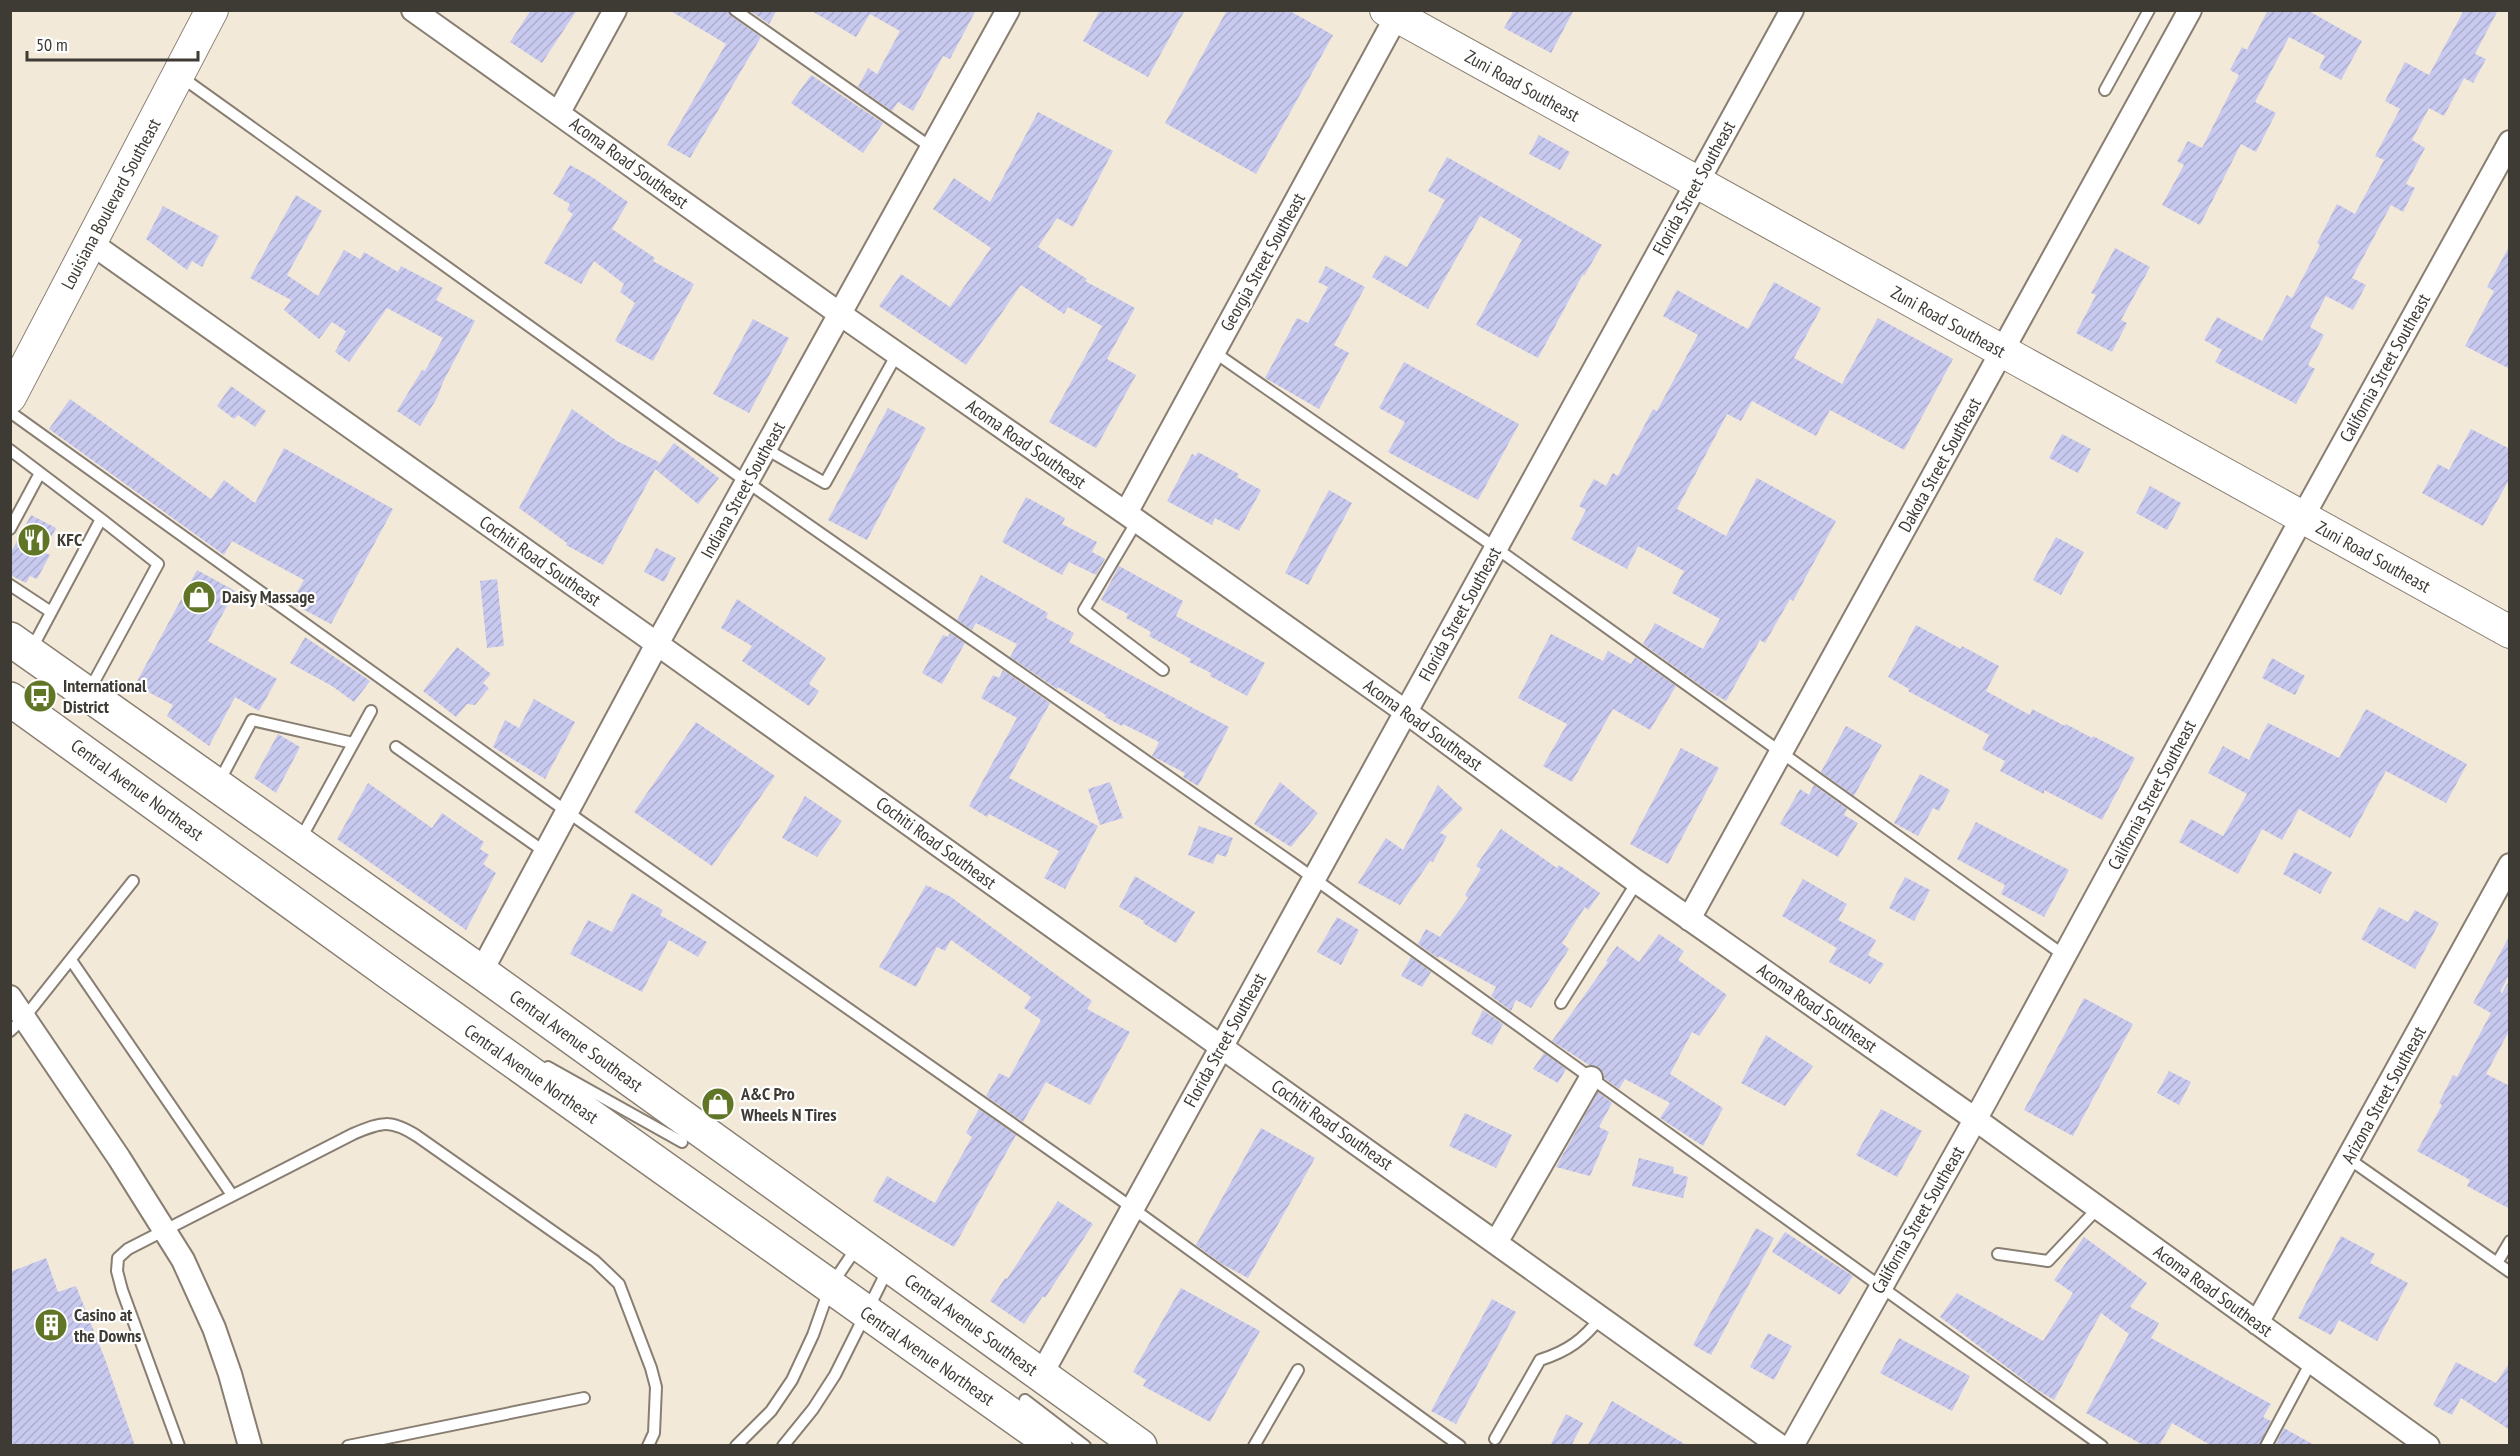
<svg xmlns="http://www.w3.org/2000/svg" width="2520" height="1456" viewBox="0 0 2520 1456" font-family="'PT Sans Narrow',sans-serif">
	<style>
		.building { fill: url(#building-hatch) }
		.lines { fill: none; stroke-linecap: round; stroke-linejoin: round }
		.lane-casing { stroke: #887e71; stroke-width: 14 }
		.street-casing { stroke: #887e71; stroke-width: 26 }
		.secondary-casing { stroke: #887e71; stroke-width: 34 }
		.primary-casing { stroke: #887e71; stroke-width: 36 }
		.lane { stroke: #fff; stroke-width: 10 }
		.street { stroke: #fff; stroke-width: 22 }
		.secondary { stroke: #fff; stroke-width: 32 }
		.primary { stroke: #fff; stroke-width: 33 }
		.labels { text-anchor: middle; stroke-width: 4.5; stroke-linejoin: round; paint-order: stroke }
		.street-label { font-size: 18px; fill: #3e3a34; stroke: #fff }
		.poi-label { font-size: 18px; font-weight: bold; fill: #3e3a34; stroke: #fff; text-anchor: start }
	</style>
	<defs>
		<pattern id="building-hatch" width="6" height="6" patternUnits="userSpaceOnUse" patternTransform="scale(1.5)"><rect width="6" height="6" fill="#c8c9ef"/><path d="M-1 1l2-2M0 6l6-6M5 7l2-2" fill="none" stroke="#adadce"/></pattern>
	</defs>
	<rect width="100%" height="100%" fill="#f3e9d9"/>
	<path class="building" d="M 531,10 L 577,10 L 542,63 L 510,42 Z
		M 669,10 L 728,10 L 731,16 L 761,37 L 690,158 L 667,145 L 726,44 Z
		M 749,10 L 777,10 L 769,24 Z
		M 810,10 L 976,10 L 950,59 L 943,56 L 913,111 L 898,102 L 892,111 L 858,87 L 868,68 L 877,74 L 900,31 L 870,14 L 856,37 Z
		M 1100,10 L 1185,10 L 1148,77 L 1083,41 Z
		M 1227,10 L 1288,10 L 1333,35 L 1256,174 L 1165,123 Z
		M 1514,10 L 1574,10 L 1551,53 L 1504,28 Z
		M 2268,10 L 2307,10 L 2362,41 L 2341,80 L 2319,68 L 2325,56 L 2289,37 L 2255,102 L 2276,113 L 2256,152 L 2241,144 L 2200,225 L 2162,205 L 2184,165 L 2177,161 L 2188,141 L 2202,148 L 2239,75 L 2230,70 L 2242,47 L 2247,50 Z
		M 2464,10 L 2498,10 L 2475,54 L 2486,59 L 2473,83 L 2464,78 L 2444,116 L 2429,108 L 2412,140 L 2425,148 L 2406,184 L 2415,188 L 2403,212 L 2391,205 L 2352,278 L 2366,285 L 2353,310 L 2326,296 L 2310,327 L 2324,335 L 2308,365 L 2315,369 L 2296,404 L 2215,362 L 2222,350 L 2204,340 L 2217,317 L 2262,341 L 2287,295 L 2292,298 L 2320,245 L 2317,243 L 2337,204 L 2355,214 L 2384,160 L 2375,156 L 2400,109 L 2385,101 L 2405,62 L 2429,75 Z
		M 811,75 L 883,123 L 863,153 L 791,103 Z
		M 1038,112 L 1113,151 L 1073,227 L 1057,218 L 1038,247 L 1087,279 L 1085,281 L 1135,308 L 1107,359 L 1136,375 L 1096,448 L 1049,422 L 1102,326 L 1068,307 L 1064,314 L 1021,285 L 966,365 L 879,306 L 901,274 L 950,307 L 991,248 L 933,209 L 954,178 L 990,202 Z
		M 1539,135 L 1570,152 L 1560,170 L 1529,154 Z
		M 1447,157 L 1602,245 L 1584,276 L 1583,274 L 1538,358 L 1476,325 L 1522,240 L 1480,216 L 1428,309 L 1372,277 L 1385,255 L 1407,267 L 1445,200 L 1428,191 Z
		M 570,165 L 592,177 L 628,202 L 612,229 L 655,258 L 653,261 L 694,284 L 653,361 L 615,341 L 635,303 L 620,292 L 624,284 L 594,261 L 581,284 L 544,263 L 573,214 L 567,210 L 570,204 L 553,194 Z
		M 296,195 L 322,211 L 287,275 L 318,296 L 344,250 L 360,259 L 364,252 L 398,272 L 401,266 L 443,288 L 436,300 L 475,321 L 443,382 L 437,398 L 420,426 L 397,411 L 422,370 L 425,371 L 443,338 L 387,308 L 349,362 L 335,352 L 346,331 L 332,322 L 319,339 L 284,310 L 291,300 L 250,278 Z
		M 163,206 L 219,236 L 202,267 L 192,261 L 187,270 L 146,239 Z
		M 2510,245 L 2510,369 L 2465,346 L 2494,291 L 2487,287 Z
		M 2115,248 L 2150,267 L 2121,320 L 2127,323 L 2112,352 L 2076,333 L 2096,295 L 2091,293 Z
		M 1326,266 L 1365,287 L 1334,345 L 1349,353 L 1319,409 L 1265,378 L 1297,318 L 1308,323 L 1328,287 L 1318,282 Z
		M 1774,282 L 1821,308 L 1794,358 L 1842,384 L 1878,318 L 1953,359 L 1904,450 L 1830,410 L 1816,436 L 1752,401 L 1741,421 L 1727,414 L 1677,509 L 1726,536 L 1757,478 L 1836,521 L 1793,601 L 1790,599 L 1765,643 L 1760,640 L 1726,701 L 1707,690 L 1643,644 L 1655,623 L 1703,649 L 1720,619 L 1672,593 L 1684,571 L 1638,546 L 1627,569 L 1571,539 L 1586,510 L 1579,506 L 1594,479 L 1606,486 L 1613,473 L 1618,476 L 1653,409 L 1657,411 L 1698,335 L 1663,316 L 1677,290 L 1748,329 Z
		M 753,319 L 789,338 L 749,413 L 713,394 Z
		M 1404,362 L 1519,424 L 1478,500 L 1388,452 L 1405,422 L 1379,408 Z
		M 231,386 L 266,411 L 255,427 L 238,415 L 234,419 L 217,406 Z
		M 70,399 L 211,499 L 224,480 L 255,503 L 284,448 L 393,509 L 331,624 L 291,603 L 304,580 L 232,541 L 224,555 L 49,429 Z
		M 888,408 L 926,428 L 867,540 L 828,520 Z
		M 572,409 L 617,441 L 659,462 L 603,565 L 566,545 L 567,543 L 519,508 Z
		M 2471,429 L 2510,449 L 2510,478 L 2483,526 L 2422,493 L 2438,464 L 2449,470 Z
		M 2062,434 L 2091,449 L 2078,473 L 2049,458 Z
		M 674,443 L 719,478 L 698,504 L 655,469 Z
		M 1198,452 L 1239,474 L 1237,477 L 1261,490 L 1239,531 L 1215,518 L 1212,525 L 1167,501 L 1192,454 L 1196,456 Z
		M 2150,486 L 2181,503 L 2167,530 L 2136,513 Z
		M 1329,490 L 1352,503 L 1308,585 L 1285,573 Z
		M 1026,497 L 1065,518 L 1062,524 L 1097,542 L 1092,552 L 1105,559 L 1096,575 L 1069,562 L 1062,575 L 1002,542 Z
		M 31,515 L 56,528 L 43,552 L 50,555 L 37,579 L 30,576 L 26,583 L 10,575 L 10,554 Z
		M 2056,537 L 2084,552 L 2061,595 L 2033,580 Z
		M 656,548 L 676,558 L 664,582 L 644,572 Z
		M 1119,566 L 1183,601 L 1176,616 L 1265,663 L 1247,696 L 1210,676 L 1211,673 L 1189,662 L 1191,659 L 1149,636 L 1151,632 L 1126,618 L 1128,614 L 1101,600 Z
		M 197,570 L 235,591 L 208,641 L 277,679 L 259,711 L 235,697 L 209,746 L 167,716 L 173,705 L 135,685 Z
		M 981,575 L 1048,613 L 1046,618 L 1074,633 L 1069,642 L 1229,727 L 1198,786 L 1183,777 L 1185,773 L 1152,756 L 1159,742 L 1123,724 L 1122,726 L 1105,717 L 1106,715 L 1058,687 L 1057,689 L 1010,657 L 1017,644 L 976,623 L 972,630 L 957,620 Z
		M 497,579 L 504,646 L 487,648 L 480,581 Z
		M 737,599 L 826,658 L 809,684 L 819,691 L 809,706 L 742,661 L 752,646 L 721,628 Z
		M 1916,625 L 1961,649 L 1962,646 L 1999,666 L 1986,691 L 2030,715 L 2032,709 L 2065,726 L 2066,724 L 2092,738 L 2093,736 L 2135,758 L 2102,820 L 2044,790 L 2044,794 L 2000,771 L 2005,761 L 1982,749 L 1989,735 L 1908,691 L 1909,689 L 1888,677 Z
		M 950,633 L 965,643 L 942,684 L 922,673 L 943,635 L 948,637 Z
		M 1551,634 L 1603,661 L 1608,651 L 1631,664 L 1635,657 L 1676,686 L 1650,730 L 1613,709 L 1572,782 L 1543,766 L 1567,724 L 1518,698 Z
		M 305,637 L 370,681 L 354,702 L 332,686 L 290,663 Z
		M 457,647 L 491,674 L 483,683 L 489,688 L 475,705 L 467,704 L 456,717 L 423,691 Z
		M 2272,658 L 2305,676 L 2295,695 L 2262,678 Z
		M 1003,670 L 1050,703 L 1009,778 L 1098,826 L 1065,889 L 1044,878 L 1059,851 L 989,814 L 987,817 L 969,806 L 1017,718 L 981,698 L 993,675 L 999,678 Z
		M 534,699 L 575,722 L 545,779 L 493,747 L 505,720 L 519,728 Z
		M 2366,709 L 2467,764 L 2446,803 L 2386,771 L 2350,838 L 2299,809 L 2282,840 L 2262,829 L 2238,874 L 2179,842 L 2191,819 L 2223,836 L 2247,794 L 2208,773 L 2223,746 L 2249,760 L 2268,723 L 2339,758 Z
		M 696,722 L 775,776 L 712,866 L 634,812 Z
		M 1846,726 L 1882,745 L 1854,796 L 1821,772 Z
		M 278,734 L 300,747 L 276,793 L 254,778 Z
		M 1681,748 L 1719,768 L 1668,864 L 1630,844 Z
		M 1920,774 L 1950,790 L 1939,811 L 1933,808 L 1918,836 L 1894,823 Z
		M 1110,782 L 1123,818 L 1100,825 L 1088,789 Z
		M 1280,782 L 1318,813 L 1291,847 L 1254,824 Z
		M 368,783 L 432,828 L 442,813 L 484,842 L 480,849 L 489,855 L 483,864 L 496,873 L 466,930 L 337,839 Z
		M 1438,785 L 1463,809 L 1440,833 L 1447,836 L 1433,862 L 1430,861 L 1400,905 L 1358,883 L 1386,838 L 1403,850 Z
		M 1814,785 L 1847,809 L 1844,815 L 1858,823 L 1838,857 L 1780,824 L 1800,789 L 1809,795 Z
		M 805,796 L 842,821 L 817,857 L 782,838 Z
		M 1976,822 L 2069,870 L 2044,917 L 2001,894 L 2005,885 L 1957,859 Z
		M 1199,826 L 1233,838 L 1226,857 L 1217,854 L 1213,864 L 1188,855 Z
		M 1501,829 L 1557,868 L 1559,865 L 1600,893 L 1588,910 L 1585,907 L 1562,943 L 1569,949 L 1531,1008 L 1516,1000 L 1511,1011 L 1491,996 L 1496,987 L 1439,956 L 1438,958 L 1418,944 L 1426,929 L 1440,937 L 1468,898 L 1465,895 L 1481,869 L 1476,866 Z
		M 2294,852 L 2332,872 L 2320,894 L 2283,874 Z
		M 1135,876 L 1195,912 L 1176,943 L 1143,923 L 1144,921 L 1119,907 Z
		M 1905,877 L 1930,890 L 1914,921 L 1889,908 Z
		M 1803,879 L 1847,904 L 1838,920 L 1876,940 L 1868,955 L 1884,964 L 1870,984 L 1829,962 L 1837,948 L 1782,916 Z
		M 926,885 L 951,897 L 1092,1001 L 1087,1009 L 1130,1032 L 1090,1105 L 1046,1082 L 1023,1122 L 986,1096 L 999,1073 L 1009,1078 L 1041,1020 L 1024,1008 L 1031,997 L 951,940 L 945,951 L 937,947 L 916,987 L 879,967 Z
		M 632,893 L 663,910 L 660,915 L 707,942 L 698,957 L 669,940 L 642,992 L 570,954 L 588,920 L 612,932 Z
		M 2379,907 L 2408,922 L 2415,910 L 2439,923 L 2415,969 L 2361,939 Z
		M 1337,917 L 1359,930 L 1341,965 L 1317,952 Z
		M 1659,934 L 1684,951 L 1678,960 L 1727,995 L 1699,1036 L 1692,1032 L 1670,1074 L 1723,1108 L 1703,1146 L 1660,1118 L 1670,1103 L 1625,1079 L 1619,1089 L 1604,1078 L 1603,1072 L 1598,1067 L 1589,1065 L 1552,1041 L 1608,962 L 1606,961 L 1617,946 L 1639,962 Z
		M 2510,935 L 2510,973 L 2500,992 L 2502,993 L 2510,979 L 2510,1029 L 2486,1074 L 2510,1086 L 2510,1209 L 2467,1186 L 2470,1180 L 2417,1151 L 2442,1105 L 2439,1103 L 2453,1075 L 2457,1077 L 2491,1013 L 2473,1003 Z
		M 1411,957 L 1431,972 L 1422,987 L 1401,976 Z
		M 2084,998 L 2133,1024 L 2073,1136 L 2024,1110 Z
		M 1483,1010 L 1503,1024 L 1492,1045 L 1471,1034 Z
		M 1766,1035 L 1813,1066 L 1785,1106 L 1741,1083 Z
		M 1544,1053 L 1566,1069 L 1558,1083 L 1533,1069 Z
		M 2169,1071 L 2191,1082 L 2179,1105 L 2157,1093 Z
		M 1598,1092 L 1612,1103 L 1599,1127 L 1609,1132 L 1590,1176 L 1556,1167 Z
		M 979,1109 L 1016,1135 L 954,1247 L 873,1201 L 887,1176 L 935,1203 L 972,1137 L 966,1133 Z
		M 1881,1109 L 1922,1131 L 1897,1177 L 1856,1155 Z
		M 1465,1113 L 1512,1135 L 1496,1168 L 1449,1146 Z
		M 1261,1128 L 1315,1158 L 1248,1278 L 1222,1264 L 1196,1245 Z
		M 1639,1158 L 1674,1167 L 1673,1173 L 1688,1177 L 1683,1198 L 1632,1186 Z
		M 1058,1201 L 1093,1224 L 1045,1298 L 1043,1296 L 1024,1324 L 990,1301 L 1005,1278 L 1007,1279 Z
		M 1756,1228 L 1774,1238 L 1711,1355 L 1693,1345 Z
		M 1785,1232 L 1853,1276 L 1840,1295 L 1772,1252 Z
		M 2341,1236 L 2375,1254 L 2370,1263 L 2408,1283 L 2377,1341 L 2339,1320 L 2331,1335 L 2298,1318 Z
		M 2084,1237 L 2147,1283 L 2130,1307 L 2159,1323 L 2151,1338 L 2271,1404 L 2263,1417 L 2271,1421 L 2259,1446 L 2212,1446 L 2172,1423 L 2159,1446 L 2145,1446 L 2086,1413 L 2129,1334 L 2101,1313 L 2054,1400 L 2036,1389 L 1940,1317 L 1957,1293 L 2043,1341 L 2073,1293 L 2054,1280 Z
		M 46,1258 L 58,1292 L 76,1286 L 105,1359 L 135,1446 L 10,1446 L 10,1272 Z
		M 1181,1288 L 1260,1331 L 1210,1422 L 1143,1386 L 1146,1380 L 1133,1372 Z
		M 1492,1299 L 1516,1312 L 1456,1424 L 1431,1411 Z
		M 1768,1333 L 1792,1346 L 1774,1380 L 1750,1367 Z
		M 1899,1338 L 1970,1376 L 1952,1411 L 1880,1373 Z
		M 2456,1362 L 2496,1383 L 2510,1362 L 2510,1430 L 2461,1398 L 2452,1415 L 2433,1405 Z
		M 1612,1401 L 1688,1446 L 1587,1446 Z
		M 1566,1414 L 1583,1423 L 1571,1446 L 1550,1446 Z
		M 2284,1428 L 2316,1446 L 2275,1446 Z"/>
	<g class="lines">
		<defs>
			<path id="lane" d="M 735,10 L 932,148
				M 180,76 L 747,482 L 1298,867 L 2102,1446
				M 2105,90 L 2149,10
				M 1214,352 L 1496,548 L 2065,956
				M 10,412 L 566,811 L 1117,1197 L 1460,1446
				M 766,449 L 825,483 L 897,354
				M 10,450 L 101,519 L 31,650
				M 1137,521 L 1084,610 L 1163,670
				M 10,529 L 40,473
				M 10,585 L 51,612
				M 89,691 L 158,564 L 101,519
				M 396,747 L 545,852
				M 219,782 L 252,720 L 353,743
				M 300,840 L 371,711
				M 71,960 L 232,1195
				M 1561,1003 L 1637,882
				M 10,1031 L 24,1018 L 133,881
				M 548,1067 L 682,1142
				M 2349,1159 L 2510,1272
				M 1998,1254 L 2048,1261 L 2098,1208
				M 2497,1263 L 2510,1241
				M 1025,1400 L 1085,1446
				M 1495,1439 L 1540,1360 C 1568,1351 1583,1340 1601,1317
				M 179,1446 L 122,1290 L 117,1271 L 118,1258 L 128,1249 L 353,1134 C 382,1122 390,1119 417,1136 L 595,1261 L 619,1284 L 651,1368 L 656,1387 L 654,1433 L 648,1446
				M 348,1446 L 584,1398
				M 736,1446 L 771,1411 L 792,1380 L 813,1335 L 830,1287 L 857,1247
				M 783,1446 L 813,1409 L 835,1375 L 888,1269
				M 1254,1446 L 1298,1370
				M 2266,1446 L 2311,1362"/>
			<path id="street" d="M 413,10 L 840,314 L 1137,521 L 1406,712 L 1637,882 L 1975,1119 L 2428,1446
				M 559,112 L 615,10
				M 91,243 L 639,631 L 1780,1446
				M 1126,513 L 1400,10
				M 1689,919 L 2190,10
				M 481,972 L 657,644 L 1008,10
				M 10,997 L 119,1158 L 183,1260 L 214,1328 L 230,1374 L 250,1446
				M 1497,1241 L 1591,1078
				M 2257,1323 L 2510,865
				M 1041,1375 L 1792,10
				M 1792,1446 L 1985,1102 L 2302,518 L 2510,142"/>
			<path id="secondary" d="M 1386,10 L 2510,632
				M 10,397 L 212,10"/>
			<path id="primary" d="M 10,639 L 481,972 L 1140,1446
				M 10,699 L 395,977 L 1055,1446"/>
		</defs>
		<use href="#lane" class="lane-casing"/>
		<use href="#street" class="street-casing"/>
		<use href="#secondary" class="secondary-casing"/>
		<use href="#primary" class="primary-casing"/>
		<use href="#lane" class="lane"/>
		<use href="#street" class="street"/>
		<use href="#secondary" class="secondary"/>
		<use href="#primary" class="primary"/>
	</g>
	<defs>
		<symbol id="restaurant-disc" viewBox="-11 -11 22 22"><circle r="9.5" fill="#607525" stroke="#fff"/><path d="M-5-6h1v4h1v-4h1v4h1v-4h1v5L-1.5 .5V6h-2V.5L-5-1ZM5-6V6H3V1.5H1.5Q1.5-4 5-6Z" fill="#fff"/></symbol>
		<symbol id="shop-disc" viewBox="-11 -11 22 22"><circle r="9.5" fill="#607525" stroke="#fff"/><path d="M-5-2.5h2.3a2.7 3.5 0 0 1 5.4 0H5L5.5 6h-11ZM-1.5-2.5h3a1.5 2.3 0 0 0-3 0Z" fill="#fff"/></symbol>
		<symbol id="bus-disc" viewBox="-11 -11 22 22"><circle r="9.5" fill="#607525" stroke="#fff"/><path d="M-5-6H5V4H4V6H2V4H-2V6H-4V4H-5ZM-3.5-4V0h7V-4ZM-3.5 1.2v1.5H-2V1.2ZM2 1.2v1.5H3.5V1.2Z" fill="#fff"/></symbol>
		<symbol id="building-disc" viewBox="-11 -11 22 22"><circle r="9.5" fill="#607525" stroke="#fff"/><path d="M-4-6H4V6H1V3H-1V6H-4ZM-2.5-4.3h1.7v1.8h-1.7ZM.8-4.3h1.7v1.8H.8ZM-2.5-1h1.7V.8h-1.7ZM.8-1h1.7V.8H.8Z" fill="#fff"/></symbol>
	</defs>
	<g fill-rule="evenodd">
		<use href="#restaurant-disc" x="15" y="521" width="38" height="38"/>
		<use href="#shop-disc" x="180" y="578" width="38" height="38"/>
		<use href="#bus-disc" x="21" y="677" width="38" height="38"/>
		<use href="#shop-disc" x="699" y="1085" width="38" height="38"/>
		<use href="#building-disc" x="32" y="1306" width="38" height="38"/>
	</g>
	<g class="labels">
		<g class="street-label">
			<text transform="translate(1522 86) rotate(29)" y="6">Zuni Road Southeast</text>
			<text transform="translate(629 163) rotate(36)" y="6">Acoma Road Southeast</text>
			<text transform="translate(1694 188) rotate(-61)" y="6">Florida Street Southeast</text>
			<text transform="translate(111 204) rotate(-62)" y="6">Louisiana Boulevard Southeast</text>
			<text transform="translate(1263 262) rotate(-61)" y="6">Georgia Street Southeast</text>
			<text transform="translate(1948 322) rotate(29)" y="6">Zuni Road Southeast</text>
			<text transform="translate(2385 368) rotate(-61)" y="6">California Street Southeast</text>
			<text transform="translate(1026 444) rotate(35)" y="6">Acoma Road Southeast</text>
			<text transform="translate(1940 465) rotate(-61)" y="6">Dakota Street Southeast</text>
			<text transform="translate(743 490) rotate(-61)" y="6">Indiana Street Southeast</text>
			<text transform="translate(2373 557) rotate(29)" y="6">Zuni Road Southeast</text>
			<text transform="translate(540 561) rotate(35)" y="6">Cochiti Road Southeast</text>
			<text transform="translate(1460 614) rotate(-61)" y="6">Florida Street Southeast</text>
			<text transform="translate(1423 725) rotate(36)" y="6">Acoma Road Southeast</text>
			<text transform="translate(137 790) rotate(36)" y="6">Central Avenue Northeast</text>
			<text transform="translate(2152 795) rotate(-62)" y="6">California Street Southeast</text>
			<text transform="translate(936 843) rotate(36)" y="6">Cochiti Road Southeast</text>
			<text transform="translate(1817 1008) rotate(35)" y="6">Acoma Road Southeast</text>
			<text transform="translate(1225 1040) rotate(-61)" y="6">Florida Street Southeast</text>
			<text transform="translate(576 1041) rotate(36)" y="6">Central Avenue Southeast</text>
			<text transform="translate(531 1074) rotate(35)" y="6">Central Avenue Northeast</text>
			<text transform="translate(2384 1095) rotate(-61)" y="6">Arizona Street Southeast</text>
			<text transform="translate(1332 1125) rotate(35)" y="6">Cochiti Road Southeast</text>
			<text transform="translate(1918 1220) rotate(-60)" y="6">California Street Southeast</text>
			<text transform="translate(2213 1291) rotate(36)" y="6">Acoma Road Southeast</text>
			<text transform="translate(971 1325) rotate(36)" y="6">Central Avenue Southeast</text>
			<text transform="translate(927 1356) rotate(35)" y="6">Central Avenue Northeast</text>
		</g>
		<g class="poi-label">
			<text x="57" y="546">KFC</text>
			<text x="222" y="603">Daisy Massage</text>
			<text x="63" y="692">International<tspan x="63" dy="21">District</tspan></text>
			<text x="741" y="1100">A&amp;C Pro<tspan x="741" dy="21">Wheels N Tires</tspan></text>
			<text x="74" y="1321">Casino at<tspan x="74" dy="21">the Downs</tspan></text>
		</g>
	</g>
	<rect width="2520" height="1456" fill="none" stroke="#3e3a34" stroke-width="24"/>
	<path d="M27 51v9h171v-9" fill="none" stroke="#3e3a34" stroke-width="3"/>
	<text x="36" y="51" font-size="18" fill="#3e3a34" stroke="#ffffff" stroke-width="4.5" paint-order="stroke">50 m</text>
</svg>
